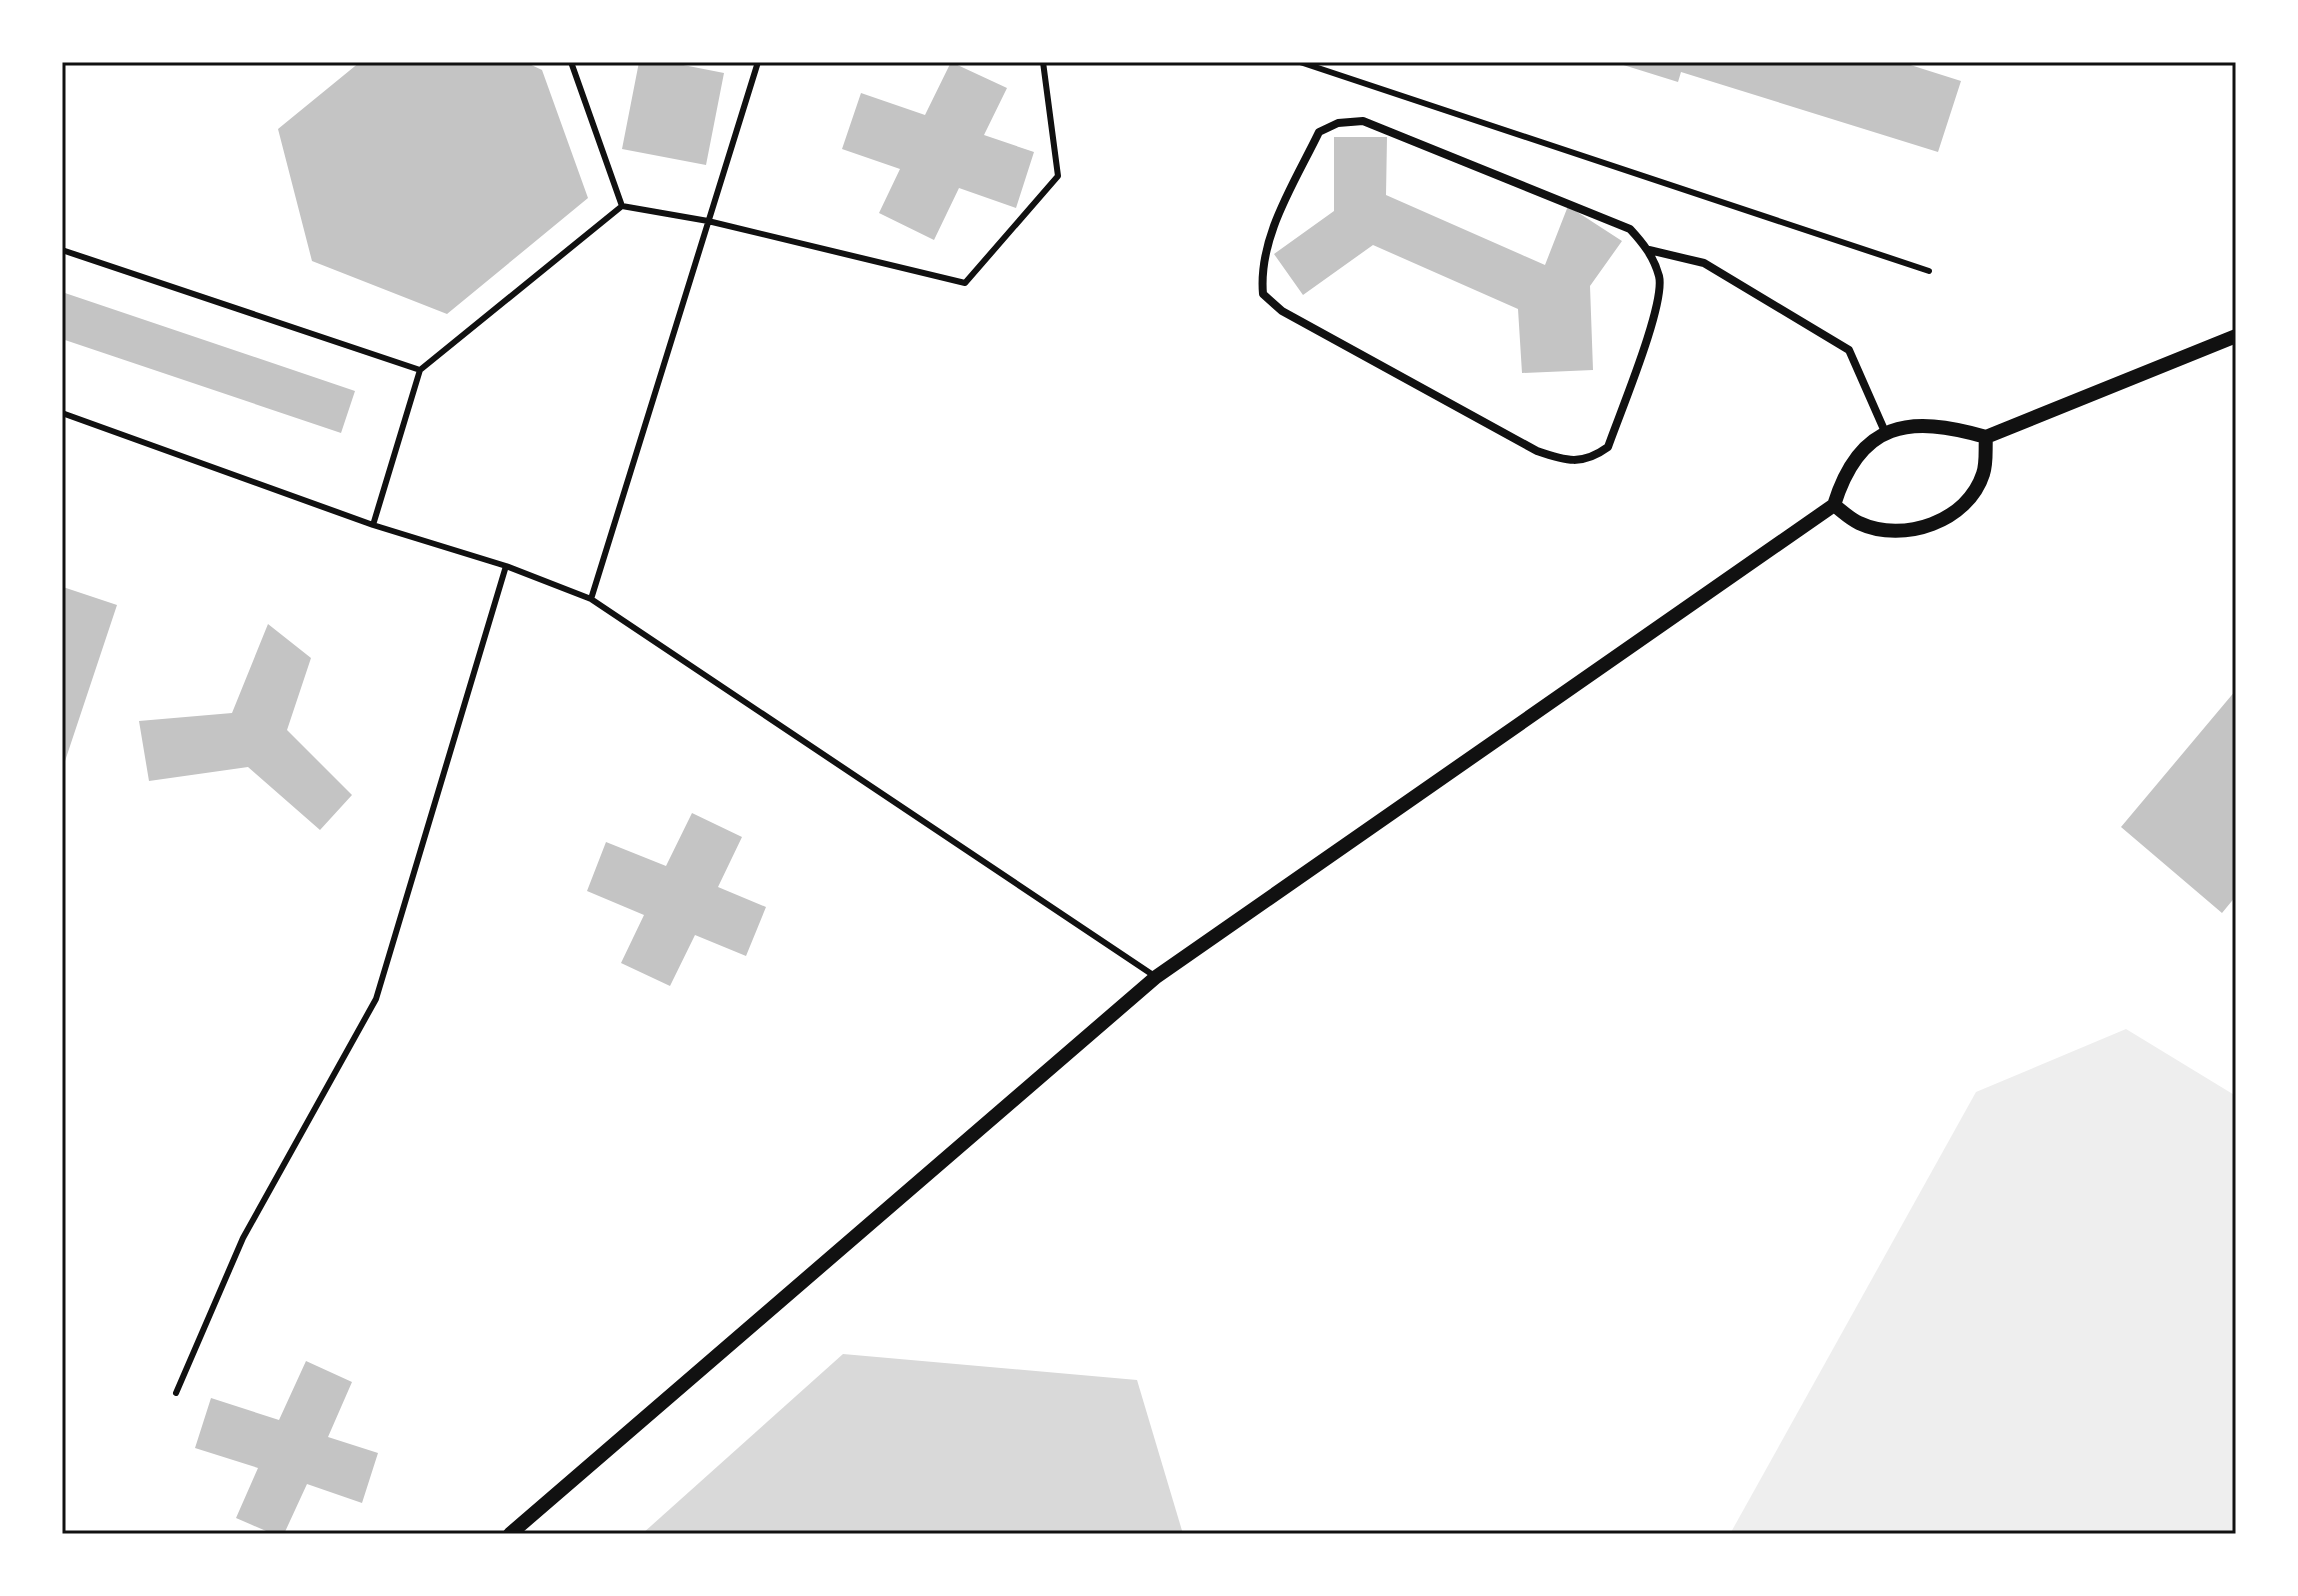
<svg xmlns="http://www.w3.org/2000/svg" width="2298" height="1596" viewBox="0 0 2298 1596" font-family="Raleway,sans-serif">
	<style>
		.green { fill: #eee }
		.water { fill: #d9d9d9 }
		.building { fill: #c4c4c4 }
		.lines { fill: none; stroke-linecap: round; stroke-linejoin: round }
		.service { stroke: #111; stroke-width: 6 }
		.minor { stroke: #111; stroke-width: 8 }
		.tertiary { stroke: #111; stroke-width: 14 }
		.neatline { fill: none; stroke: #111; stroke-width: 3 }
	</style>
	<rect width="100%" height="100%" fill="#fff"/>
	<path class="green" d="M 2126,1029 L 2236,1096 L 2236,1534 L 1730,1534 L 1976,1092 Z"/>
	<path class="water" d="M 843,1354 L 1137,1380 L 1183,1534 L 642,1534 Z"/>
	<path class="building" d="M 360,62 L 525,62 L 542,70 L 588,198 L 447,314 L 312,261 L 278,129 Z
		M 639,62 L 668,62 L 724,73 L 706,165 L 622,149 Z
		M 951,62 L 1007,88 L 984,135 L 1034,152 L 1016,208 L 959,188 L 934,240 L 879,213 L 900,169 L 842,149 L 861,93 L 925,115 Z
		M 1901,62 L 1961,81 L 1938,152 L 1681,72 L 1678,82 L 1617,63 Z
		M 1334,137 L 1387,137 L 1386,195 L 1545,265 L 1568,206 L 1622,241 L 1590,286 L 1593,370 L 1522,373 L 1518,309 L 1373,245 L 1303,295 L 1274,254 L 1334,211 Z
		M 62,292 L 355,391 L 341,433 L 62,339 Z
		M 63,587 L 117,605 L 63,767 L 62,589 Z
		M 268,624 L 311,658 L 287,730 L 352,795 L 320,830 L 248,767 L 149,781 L 139,721 L 232,713 Z
		M 2236,690 L 2236,896 L 2222,913 L 2121,827 Z
		M 692,813 L 742,837 L 718,887 L 766,907 L 746,956 L 695,935 L 670,986 L 621,963 L 644,915 L 587,891 L 606,842 L 666,866 Z
		M 306,1361 L 352,1382 L 328,1437 L 378,1453 L 362,1503 L 307,1484 L 284,1534 L 273,1534 L 236,1518 L 258,1468 L 195,1448 L 211,1398 L 279,1420 Z"/>
	<g class="lines">
		<path class="service" d="M 571,62 L 622,206 L 708,221 L 965,283 L 1058,176 L 1043,62
			M 1300,62 L 1929,271
			M 62,250 L 420,370
			M 62,413 L 373,525 L 506,566 L 591,599 L 1156,977
			M 373,525 L 420,370 L 622,206
			M 591,599 L 758,62
			M 176,1393 L 243,1238 L 376,999 L 506,566"/>
		<path class="minor" d="M 1363,121 L 1630,229 C 1643,243 1654,257 1659,276 C 1666,304 1619,415 1608,447 C 1582,466 1566,461 1537,451 L 1282,311 L 1263,294 C 1258,237 1295,182 1319,132 L 1338,123 Z
			M 1649,250 L 1704,263 L 1849,350 L 1886,434"/>
		<path class="tertiary" d="M 1986,437 L 2236,336
			M 1834,505 C 1842,511 1850,519 1859,523 C 1904,544 1968,521 1983,474 C 1987,463 1985,448 1986,437
			M 1834,505 C 1860,421 1909,415 1986,437
			M 510,1534 L 1156,977 L 1834,505"/>
	</g>
	<rect width="2298" height="1596" fill="none" stroke="#ffffff" stroke-width="128"/>
	<rect x="64" y="64" width="2170" height="1468" class="neatline"/>
</svg>
